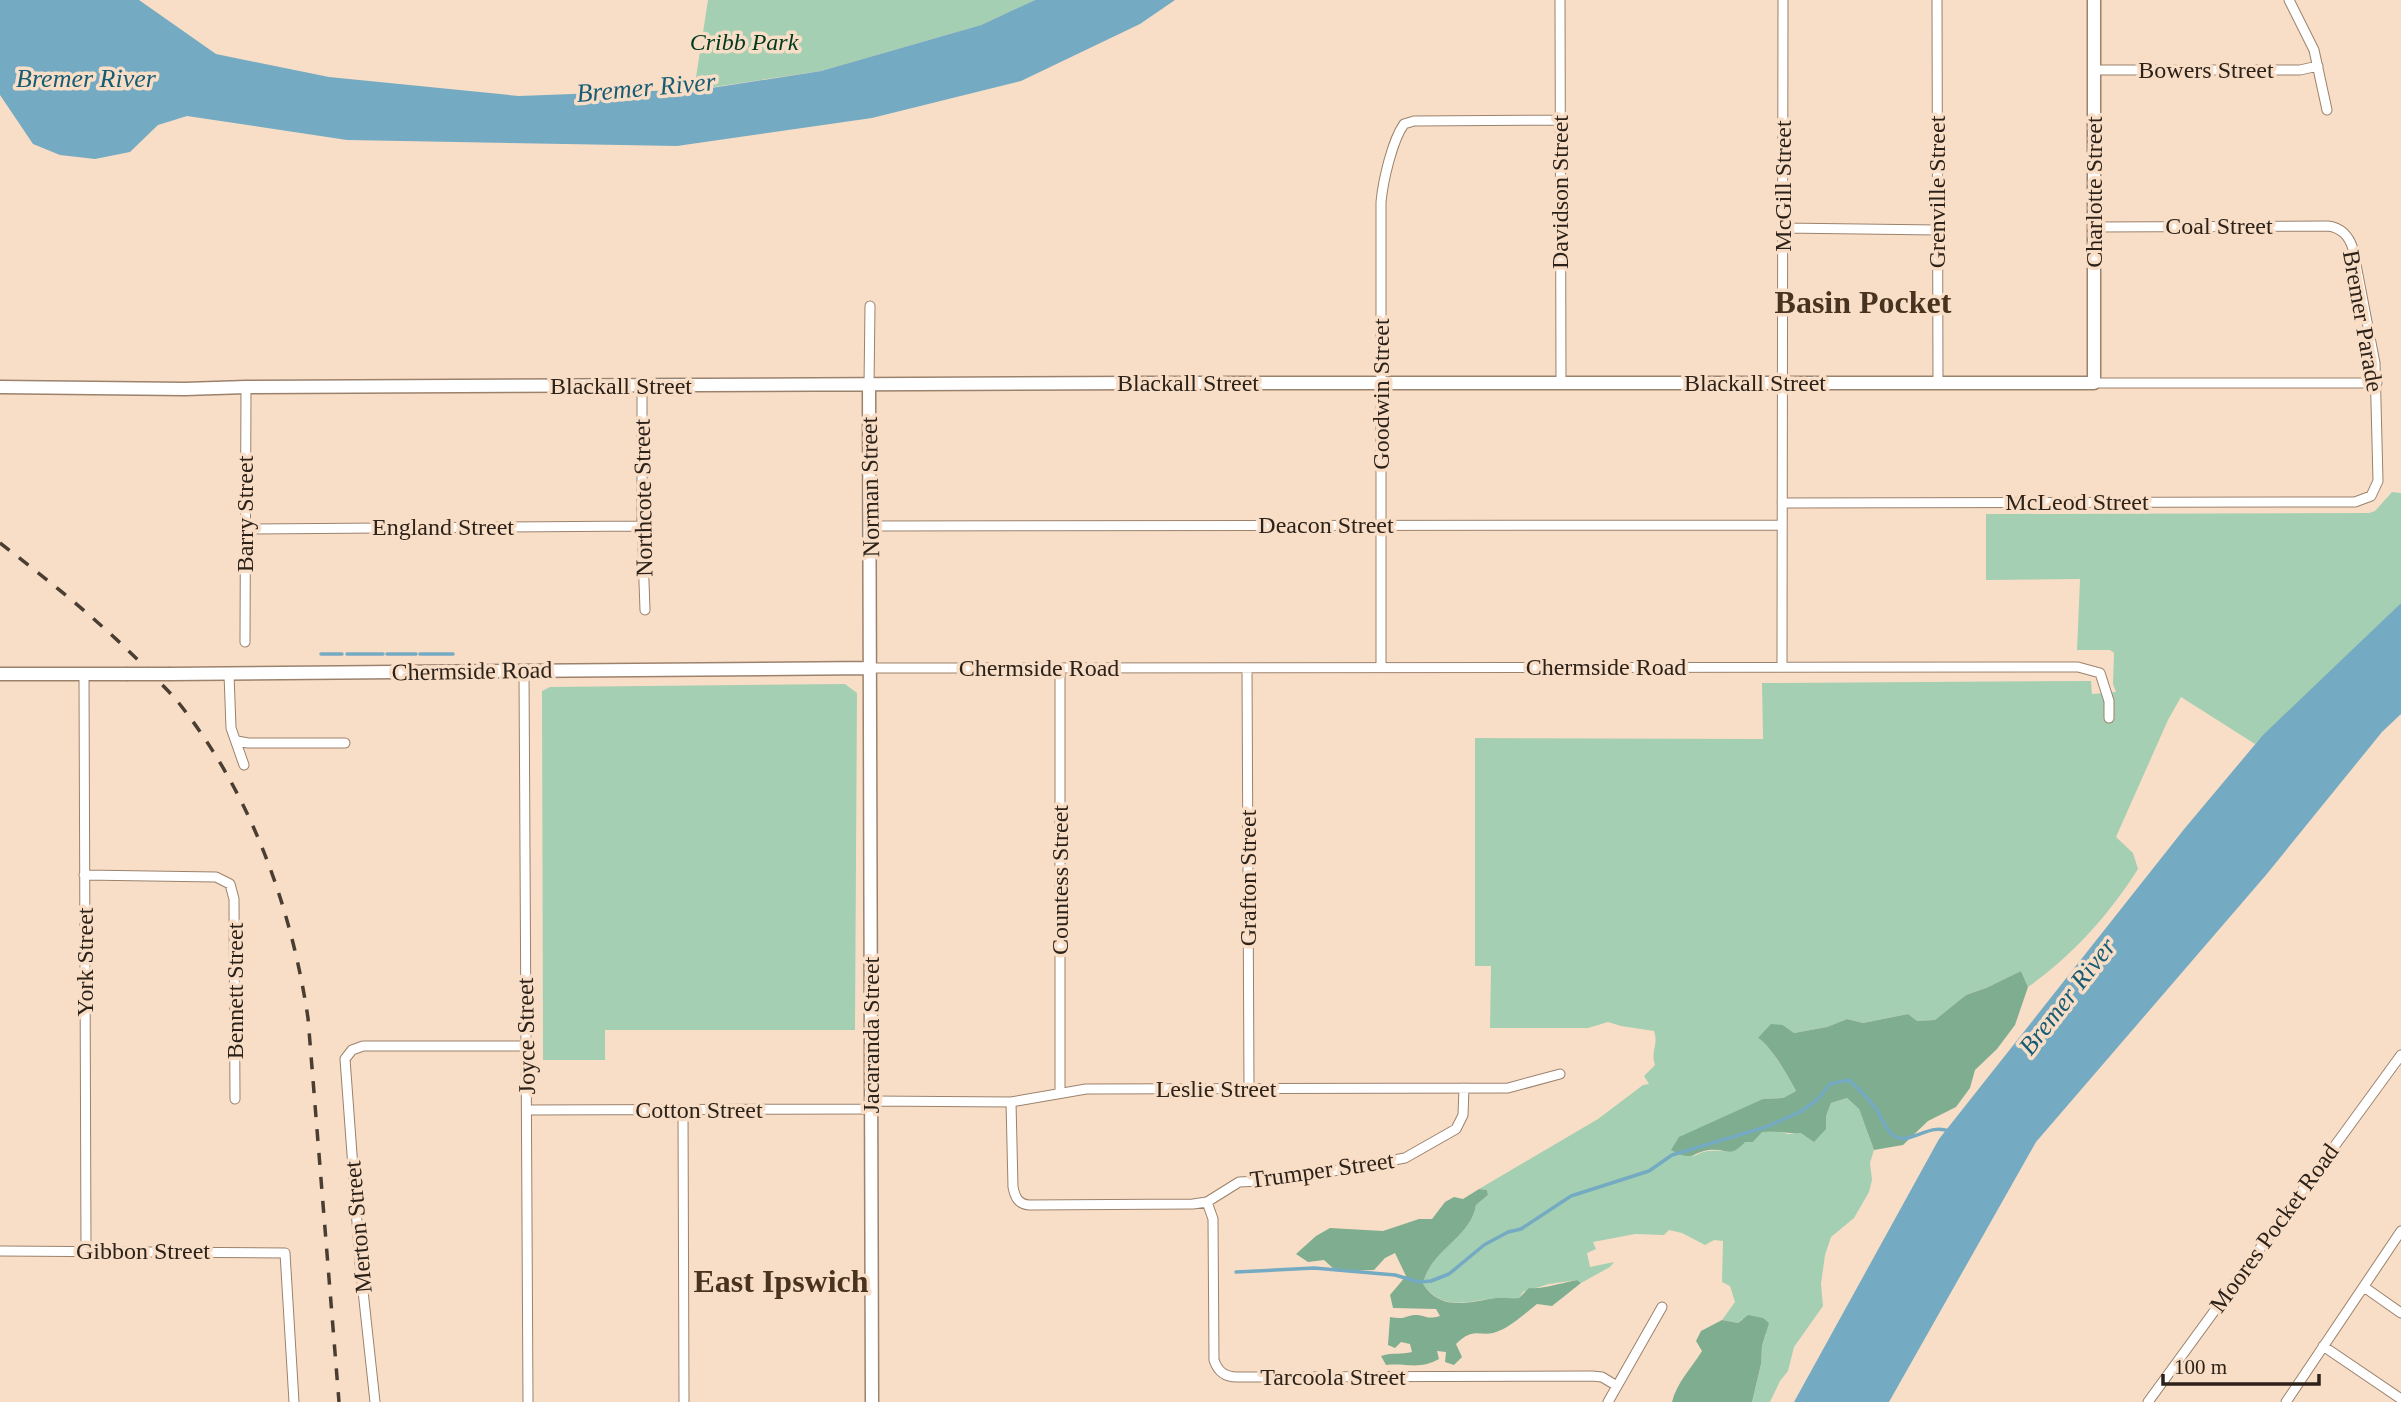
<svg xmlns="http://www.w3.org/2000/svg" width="2401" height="1402" viewBox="0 0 2401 1402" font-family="'Times New Roman',serif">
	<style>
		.green { fill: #a5cfb3 }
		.forest { fill: #7fad8f }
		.water { fill: #75abc2 }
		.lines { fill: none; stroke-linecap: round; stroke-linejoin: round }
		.stream { stroke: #75abc2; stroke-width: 3.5 }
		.street-casing { stroke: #9b826d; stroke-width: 11 }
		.secondary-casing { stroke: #9b826d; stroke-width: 15 }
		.street { stroke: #fff; stroke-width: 9 }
		.secondary { stroke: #fff; stroke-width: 12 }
		.rail { stroke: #4a3d32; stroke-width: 3.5; stroke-dasharray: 12 12; stroke-linecap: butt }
		.secondary-bridge-casing { stroke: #9b826d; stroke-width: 15; stroke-linecap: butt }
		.secondary-bridge { stroke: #fff; stroke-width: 12 }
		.labels { text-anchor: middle; stroke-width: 7; stroke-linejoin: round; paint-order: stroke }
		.park-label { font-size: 24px; font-style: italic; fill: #003a1e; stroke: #f9dec7 }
		.street-label { font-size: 24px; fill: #2c2219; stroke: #f9dec7 }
		.water-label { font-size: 26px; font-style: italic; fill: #155c74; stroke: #f9dec7 }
		.district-label { font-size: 32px; font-weight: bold; fill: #483320; stroke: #f9dec7 }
	</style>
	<rect width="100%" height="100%" fill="#f9dec7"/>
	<path class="green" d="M 708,0 L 1035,0 L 981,25 L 821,71 L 694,90 Z
		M 2392,492 L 2401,493 L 2401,603 L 2255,744 L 2181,697 L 2168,720 L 2116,837 L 2133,853 L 2138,869 C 2109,915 2072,956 2028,987 L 2021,971 L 1986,988 L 1966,995 L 1935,1020 L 1917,1021 L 1908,1014 L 1863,1023 L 1847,1019 L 1827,1027 L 1794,1033 L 1783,1025 L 1765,1041 C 1775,1058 1788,1073 1796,1091 L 1783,1098 L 1763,1099 L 1692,1157 C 1697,1155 1703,1151 1709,1151 C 1725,1148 1731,1158 1745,1141 L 1753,1142 L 1762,1131 L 1774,1130 L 1788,1134 L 1826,1129 L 1826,1116 L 1831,1103 L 1847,1098 L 1859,1109 L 1874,1150 L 1870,1163 L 1872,1180 L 1869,1192 L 1854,1218 L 1831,1237 L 1825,1255 L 1821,1284 L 1823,1306 L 1794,1347 L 1788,1371 L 1780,1381 L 1770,1402 L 1752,1402 L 1761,1364 L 1762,1346 L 1766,1334 L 1742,1319 L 1738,1323 L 1722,1320 L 1735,1302 L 1730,1286 L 1722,1282 L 1723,1241 L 1714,1240 L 1705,1245 L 1682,1233 L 1669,1230 L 1664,1235 L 1635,1234 L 1593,1242 L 1596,1249 L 1587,1253 L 1590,1267 L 1614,1262 L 1610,1267 L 1581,1283 L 1577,1280 L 1549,1284 L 1523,1292 L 1519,1298 C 1512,1299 1504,1297 1497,1298 C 1469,1301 1442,1312 1423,1284 C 1430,1250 1471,1238 1476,1205 L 1488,1195 L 1487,1190 L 1479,1189 L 1598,1119 L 1643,1085 L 1649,1084 L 1644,1076 L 1655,1065 C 1650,1050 1659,1046 1654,1031 L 1621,1026 L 1608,1022 L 1588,1028 L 1490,1028 L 1491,966 L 1475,966 L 1475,738 L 1763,739 L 1762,683 L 2091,681 L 2092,694 L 2116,692 L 2113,684 L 2114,653 L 2110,650 L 2077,650 L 2080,579 L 1986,580 L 1986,514 L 2369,513 L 2375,511 Z
		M 845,684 L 857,693 L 855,1030 L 605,1030 L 605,1060 L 543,1060 L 542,691 L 550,687 Z"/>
	<path class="forest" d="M 2021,971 L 2028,987 L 2015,1025 L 1997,1049 L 1975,1070 L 1970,1088 L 1956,1107 L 1928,1121 L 1903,1145 L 1874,1150 L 1859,1109 L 1847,1098 L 1831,1103 L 1826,1116 L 1826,1129 L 1814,1142 L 1801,1133 C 1788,1134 1776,1130 1762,1132 L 1753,1142 L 1745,1142 C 1729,1159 1728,1148 1709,1150 C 1690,1153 1693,1162 1671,1150 L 1679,1137 L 1763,1099 L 1783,1098 L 1796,1091 C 1791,1080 1768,1042 1758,1038 L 1771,1024 L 1783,1025 L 1794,1033 L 1827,1027 L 1847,1019 L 1863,1023 L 1908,1014 L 1917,1021 L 1935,1020 L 1966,995 L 1986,988 Z
		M 1479,1189 L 1487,1190 L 1488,1195 L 1476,1205 C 1471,1238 1430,1250 1423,1284 C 1441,1312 1469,1302 1496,1298 C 1504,1297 1512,1299 1519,1298 L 1529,1288 C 1539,1290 1566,1282 1577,1280 L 1581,1283 L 1552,1306 L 1537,1304 C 1527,1312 1512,1325 1501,1330 C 1481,1340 1476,1324 1456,1344 L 1462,1357 L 1454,1365 L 1445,1362 L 1446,1352 L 1437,1351 L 1439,1359 C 1419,1370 1408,1363 1386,1365 L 1381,1356 C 1394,1352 1401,1355 1412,1352 L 1410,1344 L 1401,1342 L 1395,1348 L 1388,1345 L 1390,1317 C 1406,1320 1404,1316 1415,1315 C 1426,1315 1426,1320 1440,1316 L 1436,1309 L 1393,1308 L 1390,1295 L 1406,1276 L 1395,1253 L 1385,1258 L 1374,1270 L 1336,1271 L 1324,1260 L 1308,1262 L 1296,1254 L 1316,1236 L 1330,1228 L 1383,1231 L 1419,1219 L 1432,1219 L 1445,1202 L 1454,1197 L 1463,1199 Z
		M 1748,1315 L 1763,1318 L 1769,1323 L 1762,1346 L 1761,1364 L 1752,1402 L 1672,1402 C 1677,1382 1691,1369 1702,1351 L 1696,1341 L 1701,1331 L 1722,1320 L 1738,1323 Z"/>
	<path class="water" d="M 0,0 L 139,0 L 216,54 L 329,77 L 519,96 L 705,89 L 821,71 L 981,25 L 1035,0 L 1175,0 L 1140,24 L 1021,81 L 872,118 L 677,146 L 347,140 L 187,116 L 158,125 L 130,152 L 95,159 L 60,155 L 33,144 L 0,95 Z
		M 2401,603 L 2401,714 L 2382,732 L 2266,875 L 2036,1142 L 1889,1402 L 1794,1402 L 1939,1139 L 2185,828 L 2263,735 Z"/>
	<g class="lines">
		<path class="stream" d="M 321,654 L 342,654
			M 347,654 L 383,654
			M 387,654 L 416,654
			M 420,654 L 453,654
			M 1236,1272 L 1314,1268 L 1395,1275 L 1419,1282 L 1431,1281 L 1449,1274 L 1484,1245 L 1508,1232 L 1521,1229 L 1571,1196 L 1649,1171 L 1672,1155 L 1766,1127 L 1800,1112 L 1817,1100 L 1830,1084 L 1849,1080 C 1857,1088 1866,1096 1873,1105 C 1885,1119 1887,1145 1911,1137 C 1925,1133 1934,1126 1949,1131"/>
		<defs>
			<path id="street" d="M 1560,0 L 1561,383
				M 1937,0 L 1938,384
				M 2289,0 L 2314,50 L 2327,110
				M 2094,70 L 2300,70 L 2318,66
				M 1783,228 L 1937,230
				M 2094,383 L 2377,383
				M 869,385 L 870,306
				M 642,386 L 642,526 L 645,610
				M 1782,503 L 2355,502 L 2371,496 L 2378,481 L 2375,363 L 2353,249 C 2349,236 2342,228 2328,226 L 2094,227
				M 871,526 L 1782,525
				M 245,529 L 642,526
				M 245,642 L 246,387
				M 1381,667 L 1381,202 C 1383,181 1392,141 1404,124 L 1414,121 L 1560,120
				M 1782,667 L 1783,0
				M 871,668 L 2078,667 L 2100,673 L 2109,701 L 2109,718
				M 1060,668 L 1060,1092
				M 1247,668 L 1249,1088
				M 524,670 L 528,1402
				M 229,674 L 231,728 L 244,765
				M 84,675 L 86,1250
				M 237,741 L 248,743 L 345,743
				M 84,875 L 216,877 L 230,884 L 234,899 L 235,1099
				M 872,1101 L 1011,1102 L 1086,1089 L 1508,1088 L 1560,1074
				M 1011,1102 L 1013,1187 C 1015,1197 1018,1204 1029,1205 L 1193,1204 L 1207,1202 L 1239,1182 L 1283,1180 L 1405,1158 L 1456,1129 L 1463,1115 L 1464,1088
				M 527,1110 L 872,1109
				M 683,1110 L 684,1402
				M 1207,1202 L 1213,1219 L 1214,1360 C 1218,1372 1225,1377 1237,1377 L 1592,1376 L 1602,1377 L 1617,1386
				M 0,1251 L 285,1253 L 294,1402
				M 2364,1287 L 2401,1313
				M 2323,1346 L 2401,1399
				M 375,1402 L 360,1263 L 345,1059 L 352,1050 L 363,1046 L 526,1046
				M 1608,1402 L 1662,1307
				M 2148,1402 L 2401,1055
				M 2286,1402 L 2401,1231"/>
			<path id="secondary" d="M 869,385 L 872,1402
				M 0,387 L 185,389 L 246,387 L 1138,383 L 2094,383 L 2094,0
				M 0,674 L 126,674
				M 170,674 L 871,668"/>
		</defs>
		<use href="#street" class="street-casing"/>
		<use href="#secondary" class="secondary-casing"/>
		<use href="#street" class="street"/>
		<use href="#secondary" class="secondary"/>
		<path class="rail" d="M 0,543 C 52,583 103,624 149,671 C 158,681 169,691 178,702 C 250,792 291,905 308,1018 L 339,1402"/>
		<defs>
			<path id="secondary-bridge" d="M 126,674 L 170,674"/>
		</defs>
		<use href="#secondary-bridge" class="secondary-bridge-casing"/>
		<use href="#secondary-bridge" class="secondary-bridge"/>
	</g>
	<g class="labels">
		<g class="park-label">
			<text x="744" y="50">Cribb Park</text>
		</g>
		<g class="street-label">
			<text x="2206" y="78">Bowers Street</text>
			<text transform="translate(1783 186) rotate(-90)" y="8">McGill Street</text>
			<text transform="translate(1560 192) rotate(-90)" y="8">Davidson Street</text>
			<text transform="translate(1937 192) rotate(-90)" y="8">Grenville Street</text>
			<text transform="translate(2094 192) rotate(-90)" y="8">Charlotte Street</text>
			<text x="2219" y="234">Coal Street</text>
			<text transform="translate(2363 321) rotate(80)" y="8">Bremer Parade</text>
			<text x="1188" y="391">Blackall Street</text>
			<text x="1755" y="391">Blackall Street</text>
			<text x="621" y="394">Blackall Street</text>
			<text transform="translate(1381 394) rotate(-90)" y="8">Goodwin Street</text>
			<text transform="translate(870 487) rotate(-91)" y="8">Norman Street</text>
			<text transform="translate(643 498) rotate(-91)" y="8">Northcote Street</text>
			<text x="2077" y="510">McLeod Street</text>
			<text transform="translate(245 514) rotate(-90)" y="8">Barry Street</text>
			<text x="1326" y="533">Deacon Street</text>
			<text x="443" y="535">England Street</text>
			<text x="1606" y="675">Chermside Road</text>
			<text x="1039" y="676">Chermside Road</text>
			<text transform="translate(472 671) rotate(-1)" y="8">Chermside Road</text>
			<text transform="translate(1248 878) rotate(-90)" y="8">Grafton Street</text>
			<text transform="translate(1060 880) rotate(-90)" y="8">Countess Street</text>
			<text transform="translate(85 962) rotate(-90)" y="8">York Street</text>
			<text transform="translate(235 991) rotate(-90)" y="8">Bennett Street</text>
			<text transform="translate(871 1035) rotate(-90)" y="8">Jacaranda Street</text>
			<text transform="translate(526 1036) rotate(-91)" y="8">Joyce Street</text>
			<text x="1216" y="1097">Leslie Street</text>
			<text x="699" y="1118">Cotton Street</text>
			<text transform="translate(1322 1170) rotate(-8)" y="8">Trumper Street</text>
			<text transform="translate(358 1227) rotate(-95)" y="8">Merton Street</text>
			<text transform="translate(2274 1228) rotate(-54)" y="8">Moores Pocket Road</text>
			<text x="143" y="1259">Gibbon Street</text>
			<text x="1333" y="1385">Tarcoola Street</text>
		</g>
		<g class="water-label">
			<text x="86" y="87">Bremer River</text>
			<text transform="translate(646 87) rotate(-5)" y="9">Bremer River</text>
			<text transform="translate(2067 996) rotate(-52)" y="9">Bremer River</text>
		</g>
		<g class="district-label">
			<text x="1863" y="313">Basin Pocket</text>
			<text x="781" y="1292">East Ipswich</text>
		</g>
	</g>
	<path d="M2163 1374v10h156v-10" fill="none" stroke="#2c2219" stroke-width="3.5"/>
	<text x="2174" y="1374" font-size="21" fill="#2c2219" stroke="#f9dec7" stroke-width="5" paint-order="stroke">100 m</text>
</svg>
